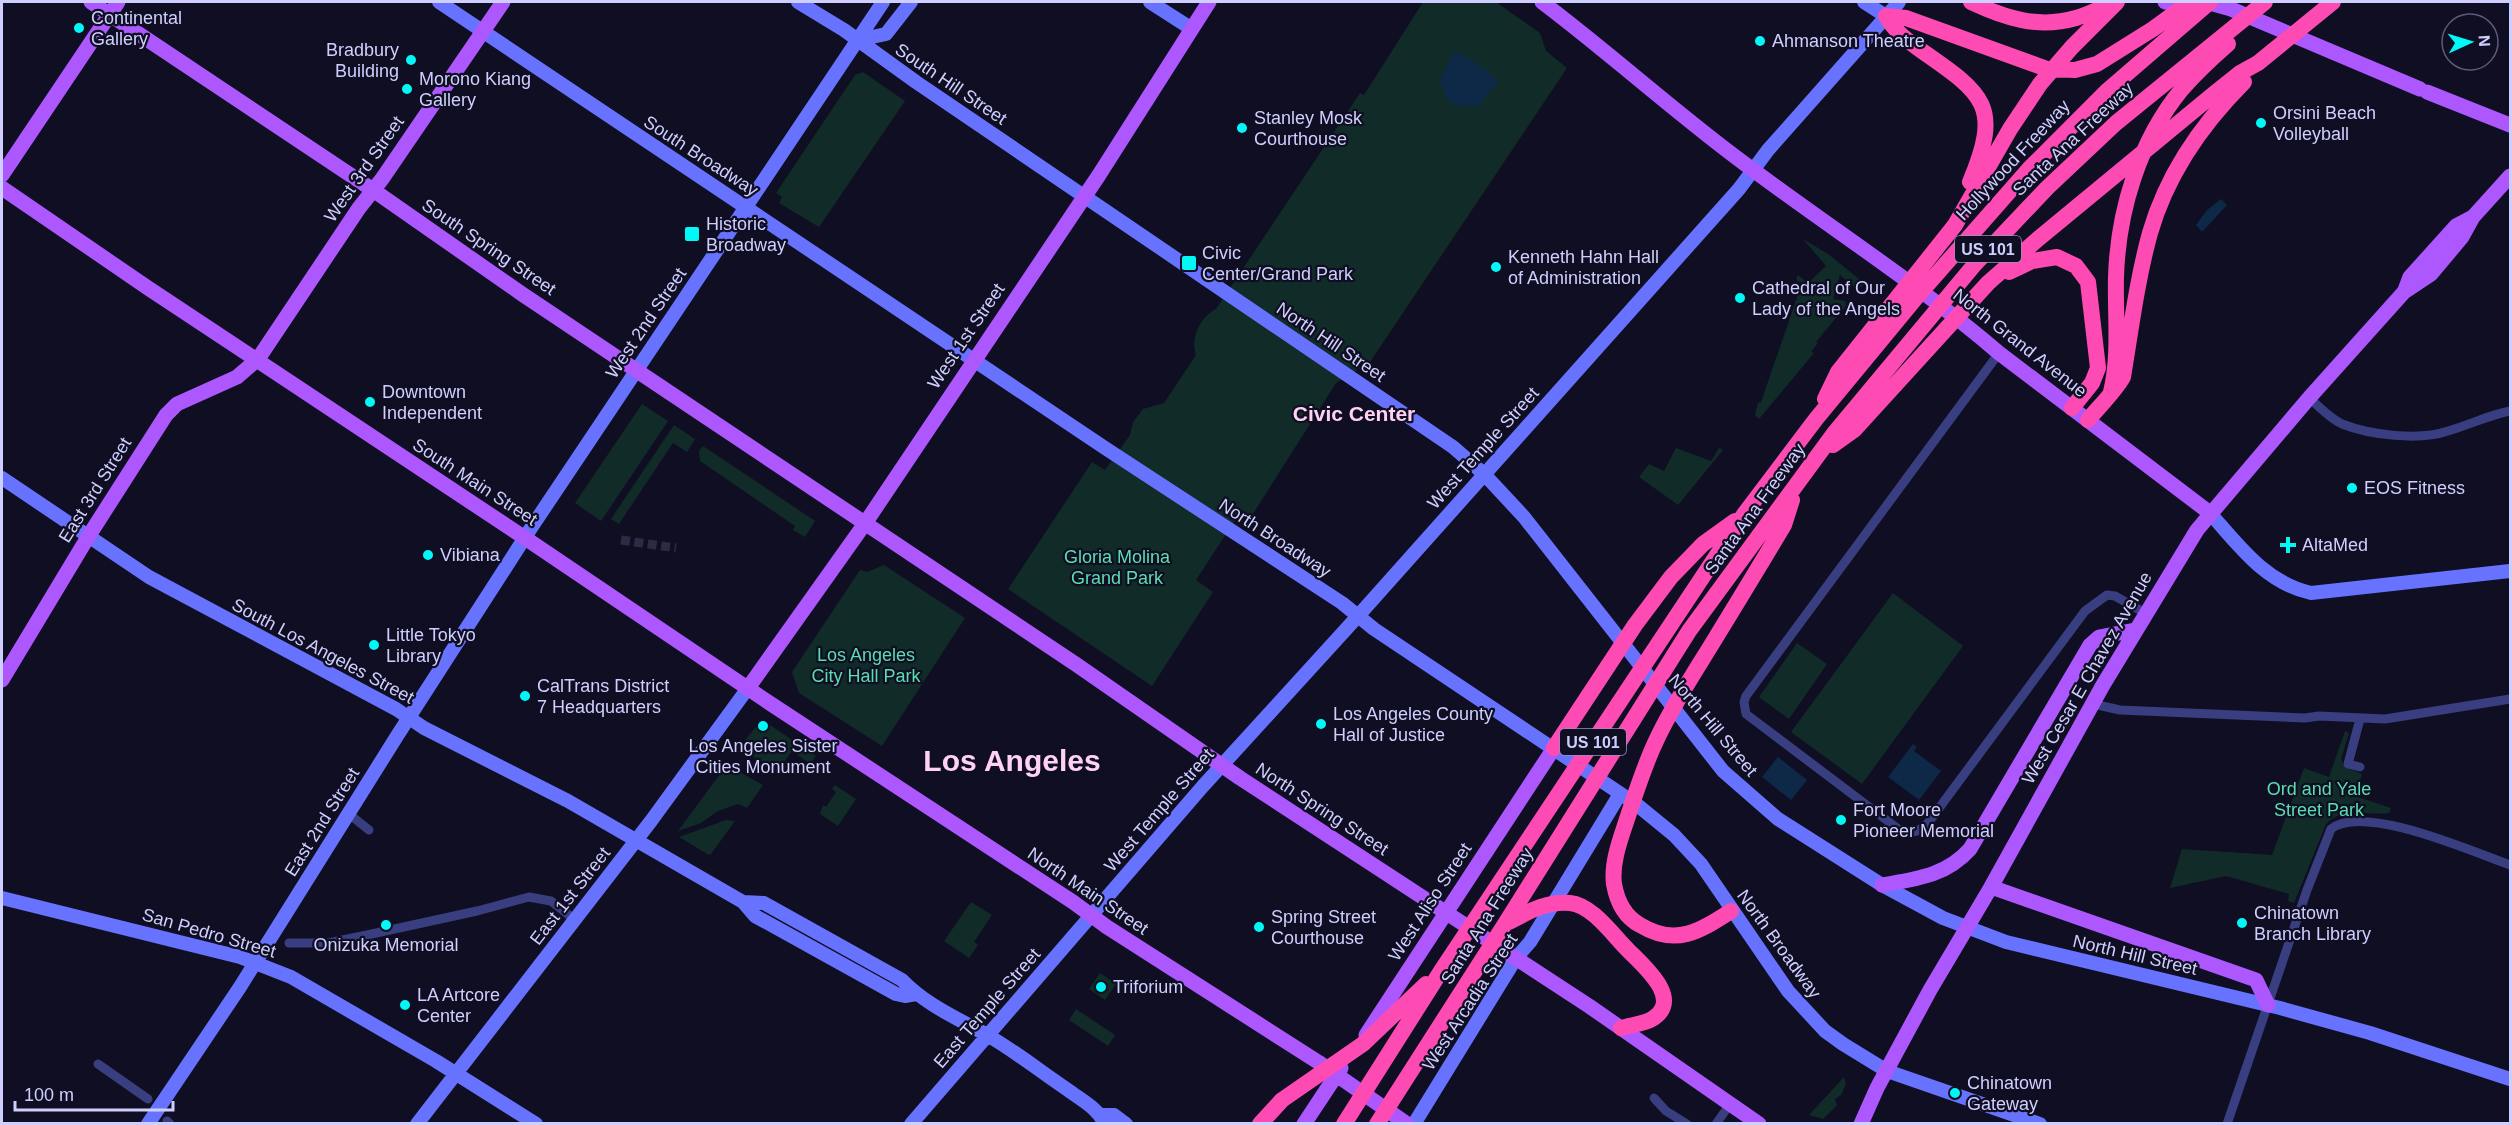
<svg xmlns="http://www.w3.org/2000/svg" width="2512" height="1125" viewBox="0 0 2512 1125" font-family="Arial,sans-serif">
	<style>
		.green { fill: #112c28 }
		.water { fill: #0d2947 }
		.lines { fill: none; stroke-linecap: round; stroke-linejoin: round }
		.street-tunnel { stroke: #2c2b43; stroke-width: 9; stroke-dasharray: 9 4.5; stroke-linecap: butt }
		.street { stroke: #393e81; stroke-width: 9 }
		.secondary { stroke: #6773fe; stroke-width: 14 }
		.primary { stroke: #ad57fe; stroke-width: 15 }
		.highway { stroke: #fe4bb4; stroke-width: 16 }
		.poi-dot { fill: #01f8f6; stroke: #0f0e22; stroke-width: 2 }
		.labels { text-anchor: middle; stroke-width: 4.5; stroke-linejoin: round; paint-order: stroke }
		.shield { fill: #0f0e22; stroke: #9595bd; stroke-width: 1.5 }
		.shield-label { font-size: 16px; font-weight: bold; fill: #cfcfff }
		.poi-label { font-size: 18px; fill: #cfcfff; stroke: #0f0e22; text-anchor: start }
		.street-label { font-size: 18px; fill: #cfcfff; stroke: #0f0e22 }
		.park-label { font-size: 18px; fill: #5bdeaf; stroke: #0f0e22 }
		.quarter-label { font-size: 21px; font-weight: bold; fill: #ffd1f3; stroke: #0f0e22 }
		.town-label { font-size: 30px; font-weight: bold; fill: #ffd1f3; stroke: #0f0e22 }
	</style>
	<rect width="100%" height="100%" fill="#0f0e22"/>
	<path class="green" d="M 1423,2 L 1496,2 L 1540,33 L 1546,51 L 1567,68 L 1370,362 L 1336,383 L 1251,517 L 1241,511 L 1196,580 L 1213,592 L 1152,686 L 1008,589 L 1092,462 L 1105,470 L 1130,435 L 1133,422 L 1143,409 L 1164,403 L 1196,355 C 1190,339 1200,317 1216,309 L 1360,93 L 1364,95 Z
		M 863,72 L 905,101 L 819,227 L 779,203 L 782,197 L 776,193 L 855,75 Z
		M 1803,239 L 1828,254 L 1864,283 L 1861,287 L 1853,286 L 1840,275 L 1833,299 L 1845,301 L 1846,306 L 1816,342 L 1818,343 L 1811,352 L 1814,353 L 1759,419 L 1755,415 L 1758,403 L 1761,402 L 1802,283 L 1796,280 L 1798,275 L 1808,283 L 1826,266 Z
		M 642,404 L 668,421 L 601,521 L 575,503 Z
		M 674,425 L 695,439 L 687,452 L 673,443 L 619,524 L 611,519 Z
		M 703,446 L 815,521 L 805,537 L 793,530 L 795,526 L 700,461 L 699,451 Z
		M 1676,448 L 1711,461 L 1719,448 L 1723,450 L 1678,505 L 1639,477 L 1649,464 L 1664,471 Z
		M 884,565 L 965,618 L 882,746 L 799,693 L 792,672 L 860,570 L 867,572 Z
		M 1893,593 L 1963,646 L 1862,784 L 1791,732 Z
		M 1797,643 L 1827,664 L 1789,719 L 1759,697 Z
		M 767,723 L 816,756 L 810,764 L 792,751 L 777,772 L 772,772 L 743,748 L 742,744 L 758,724 Z
		M 2345,731 L 2349,733 L 2341,759 L 2345,767 L 2362,774 L 2356,793 L 2358,797 L 2391,808 L 2389,813 C 2365,816 2344,806 2326,824 L 2294,903 L 2288,901 L 2289,894 L 2226,876 L 2170,888 L 2182,849 L 2272,855 L 2304,768 L 2329,777 Z
		M 726,766 L 729,766 L 763,785 L 747,808 L 738,804 L 718,811 L 701,823 L 678,831 Z
		M 835,785 L 856,799 L 838,826 L 820,814 L 823,805 L 826,807 L 836,792 L 832,789 Z
		M 726,820 L 735,821 L 711,854 L 709,855 L 679,837 Z
		M 971,902 L 992,915 L 974,942 L 978,945 L 969,958 L 944,941 Z
		M 1100,973 L 1116,984 L 1105,1000 L 1089,989 Z
		M 1076,1009 L 1115,1035 L 1108,1046 L 1069,1020 Z
		M 1844,1077 L 1846,1084 L 1841,1095 L 1835,1099 L 1837,1105 L 1823,1119 L 1809,1115 Z"/>
	<path class="water" d="M 1454,51 L 1479,65 L 1499,81 L 1476,108 L 1473,104 C 1456,111 1444,102 1443,85 L 1439,83 Z
		M 2221,199 L 2227,205 L 2202,232 L 2196,225 L 2207,210 Z
		M 1913,744 L 1917,747 L 1914,751 L 1941,771 L 1919,800 L 1888,777 Z
		M 1778,757 L 1807,780 L 1791,800 L 1762,777 Z"/>
	<g class="lines">
		<path class="street-tunnel" d="M 621,540 L 676,548"/>
		<path class="street" d="M 1999,353 L 1746,696 L 1744,702 L 1746,714 L 1901,831 C 1923,838 1933,816 1945,800 L 2085,611 L 2107,595 L 2115,596 L 2145,613
			M 2309,398 C 2320,407 2329,418 2342,424 C 2370,435 2419,441 2448,431 C 2469,425 2489,415 2510,411
			M 2093,704 L 2120,710 L 2305,718 L 2319,716 L 2385,719 L 2510,699
			M 2360,767 L 2348,764 L 2360,719
			M 349,814 L 369,830
			M 289,943 L 328,943 L 367,935 L 477,911 L 529,897 L 551,901 L 575,920
			M 98,1064 L 148,1099
			M 1654,1098 L 1666,1111 L 1687,1124
			M 167,1121 L 170,1124
			M 1716,1124 L 1730,1104
			M 2227,1124 L 2307,890 L 2331,829 C 2363,803 2473,852 2510,865"/>
		<path class="secondary" d="M 439,2 L 1105,448 L 1342,603 L 1374,629 L 1636,804 L 1674,835 L 1701,864 L 1788,991 L 1825,1031 L 1843,1044 L 1887,1071 L 2040,1124
			M 798,2 L 844,30 L 916,82 L 1453,447 L 1484,474 L 1524,517 L 1723,771 L 1778,819 L 1882,885 L 1943,918 L 2006,942 L 2280,1008 L 2370,1033 L 2510,1079
			M 1150,2 L 1192,29
			M 1864,2 L 1886,16
			M 858,40 L 886,34 L 911,2
			M 2,478 L 149,577 L 396,709 L 424,728 L 568,801 L 743,902 L 755,916 L 896,994 L 905,996 L 916,994
			M 2210,513 C 2239,546 2266,583 2311,593 L 2510,571
			M 2,898 L 240,957 L 291,977 L 436,1061 L 536,1124
			M 743,902 L 764,903 L 902,980 C 926,1005 957,1018 987,1035 C 1015,1051 1041,1072 1068,1090 C 1081,1100 1098,1108 1105,1124
			M 1101,1115 L 1114,1115 L 1126,1124
			M 148,1124 L 240,987 L 397,736 L 531,528 L 883,2
			M 417,1124 L 651,821 L 748,688
			M 911,1124 L 1203,786 L 1358,616 L 1739,189 L 1768,150 L 1899,2
			M 1414,1124 L 1516,958 L 1530,942 L 1620,794"/>
		<path class="primary" d="M 91,2 L 373,190 L 522,294 L 1077,665 L 1240,778 L 1589,1006 L 1759,1124
			M 1542,2 C 1607,51 1668,106 1733,155 C 1821,222 1915,281 1999,353 L 2210,513
			M 2165,2 L 2192,8
			M 2206,2 L 2231,9 L 2420,89
			M 2427,92 L 2510,125
			M 2,175 L 118,2
			M 2,188 L 148,288 L 525,538 L 771,704 L 1073,902 L 1107,927 L 1318,1062 L 1407,1124
			M 2405,290 L 2410,277 L 2456,226 L 2473,217
			M 2,680 L 88,537 L 166,415 L 177,404 L 237,377 L 258,359 L 359,208 L 382,179 L 503,2
			M 748,688 L 866,522 L 1099,175 L 1209,2
			M 1882,885 C 1916,879 1946,876 1970,849 L 2090,645 L 2099,637 L 2135,630
			M 1991,887 L 2256,980 L 2268,1005
			M 1366,1035 L 1554,748
			M 1304,1124 L 1341,1068
			M 1861,1124 L 1877,1088 L 1930,990 L 1991,887 L 2103,685 L 2197,530 L 2309,398 L 2404,292 L 2431,274 L 2462,237 L 2473,217 L 2510,176"/>
		<path class="highway" d="M 1971,2 C 2005,18 2038,29 2076,18 C 2087,15 2097,9 2108,6
			M 1886,16 L 1906,18 L 2047,69 L 2075,70 L 2097,64 L 2153,29 L 2190,2
			M 1886,16 C 1896,33 1906,39 1922,51 C 1984,94 2002,106 1970,182
			M 2009,272 L 2032,261 L 2057,257 L 2076,266 L 2088,282 L 2098,368 L 2092,383 L 2072,408
			M 2111,392 C 2120,355 2115,316 2116,277 C 2118,211 2139,141 2182,89 C 2196,73 2212,58 2228,44
			M 1825,399 L 1838,372 L 1955,225 L 2010,129 L 2040,84 L 2072,47 L 2117,2
			M 2088,420 C 2098,408 2116,390 2123,377 C 2131,329 2137,280 2150,233 C 2167,174 2202,124 2244,82
			M 1833,445 L 1854,430 L 1988,283 L 2038,239 L 2215,93 L 2240,73 L 2258,63 L 2333,2
			M 1554,748 L 1635,625 L 1671,577 L 1703,544 L 1735,521
			M 1731,911 C 1700,931 1676,947 1640,925 C 1625,917 1617,901 1614,884 C 1611,861 1622,835 1629,813 C 1637,789 1645,764 1656,741 C 1673,704 1697,669 1718,634 C 1740,598 1762,562 1784,525 L 1792,500
			M 1509,922 C 1528,912 1546,901 1570,903 C 1592,905 1612,934 1627,949 C 1641,964 1685,999 1652,1019 C 1644,1024 1630,1025 1621,1028
			M 1260,1124 L 1282,1100 L 1363,1044 L 1426,984
			M 1344,1124 L 1441,971 L 1745,513 L 1816,419 L 1920,293 L 2029,169 L 2108,90 L 2210,2
			M 1377,1124 L 1505,924 L 1689,631 L 1835,432 L 1975,264 L 2047,188 L 2116,123 L 2265,2"/>
	</g>
	<g class="poi-dot">
		<circle cx="79" cy="28" r="6"/>
		<circle cx="1760" cy="41" r="6"/>
		<circle cx="411" cy="60" r="6"/>
		<circle cx="407" cy="89" r="6"/>
		<circle cx="2261" cy="123" r="6"/>
		<circle cx="1242" cy="128" r="6"/>
		<rect x="684" y="226" width="16" height="16" rx="3"/>
		<rect x="1181" y="255" width="16" height="16" rx="3"/>
		<circle cx="1496" cy="267" r="6"/>
		<circle cx="1740" cy="298" r="6"/>
		<circle cx="370" cy="402" r="6"/>
		<circle cx="2352" cy="488" r="6"/>
		<path d="M2285 536h6v6h6v6h-6v6h-6v-6h-6v-6h6z"/>
		<circle cx="428" cy="555" r="6"/>
		<circle cx="374" cy="645" r="6"/>
		<circle cx="525" cy="696" r="6"/>
		<circle cx="1321" cy="724" r="6"/>
		<circle cx="763" cy="726" r="6"/>
		<circle cx="1841" cy="820" r="6"/>
		<circle cx="2242" cy="923" r="6"/>
		<circle cx="386" cy="925" r="6"/>
		<circle cx="1259" cy="927" r="6"/>
		<circle cx="1101" cy="987" r="6"/>
		<circle cx="405" cy="1005" r="6"/>
		<circle cx="1955" cy="1093" r="6"/>
	</g>
	<g class="labels">
		<g class="shield">
			<rect x="1955" y="236" width="66" height="26" rx="4.5"/>
			<rect x="1560" y="729" width="66" height="26" rx="4.5"/>
		</g>
		<g class="shield-label">
			<text x="1988" y="255">US 101</text>
			<text x="1593" y="748">US 101</text>
		</g>
		<g class="poi-label">
			<text x="91" y="24">Continental<tspan x="91" dy="21">Gallery</tspan></text>
			<text x="1772" y="47">Ahmanson Theatre</text>
			<text x="399" y="56" text-anchor="end">Bradbury<tspan x="399" dy="21">Building</tspan></text>
			<text x="419" y="85">Morono Kiang<tspan x="419" dy="21">Gallery</tspan></text>
			<text x="2273" y="119">Orsini Beach<tspan x="2273" dy="21">Volleyball</tspan></text>
			<text x="1254" y="124">Stanley Mosk<tspan x="1254" dy="21">Courthouse</tspan></text>
			<text x="706" y="230">Historic<tspan x="706" dy="21">Broadway</tspan></text>
			<text x="1202" y="259">Civic<tspan x="1202" dy="21">Center/Grand Park</tspan></text>
			<text x="1508" y="263">Kenneth Hahn Hall<tspan x="1508" dy="21">of Administration</tspan></text>
			<text x="1752" y="294">Cathedral of Our<tspan x="1752" dy="21">Lady of the Angels</tspan></text>
			<text x="382" y="398">Downtown<tspan x="382" dy="21">Independent</tspan></text>
			<text x="2364" y="494">EOS Fitness</text>
			<text x="2302" y="551">AltaMed</text>
			<text x="440" y="561">Vibiana</text>
			<text x="386" y="641">Little Tokyo<tspan x="386" dy="21">Library</tspan></text>
			<text x="537" y="692">CalTrans District<tspan x="537" dy="21">7 Headquarters</tspan></text>
			<text x="1333" y="720">Los Angeles County<tspan x="1333" dy="21">Hall of Justice</tspan></text>
			<text x="763" y="752" text-anchor="middle">Los Angeles Sister<tspan x="763" dy="21">Cities Monument</tspan></text>
			<text x="1853" y="816">Fort Moore<tspan x="1853" dy="21">Pioneer Memorial</tspan></text>
			<text x="2254" y="919">Chinatown<tspan x="2254" dy="21">Branch Library</tspan></text>
			<text x="1271" y="923">Spring Street<tspan x="1271" dy="21">Courthouse</tspan></text>
			<text x="386" y="951" text-anchor="middle">Onizuka Memorial</text>
			<text x="1113" y="993">Triforium</text>
			<text x="417" y="1001">LA Artcore<tspan x="417" dy="21">Center</tspan></text>
			<text x="1967" y="1089">Chinatown<tspan x="1967" dy="21">Gateway</tspan></text>
		</g>
		<g class="street-label">
			<text transform="translate(951 84) rotate(34)" y="6">South Hill Street</text>
			<text transform="translate(2073 139) rotate(-43)" y="6">Santa Ana Freeway</text>
			<text transform="translate(701 156) rotate(33)" y="6">South Broadway</text>
			<text transform="translate(2013 160) rotate(-47)" y="6">Hollywood Freeway</text>
			<text transform="translate(364 169) rotate(-55)" y="6">West 3rd Street</text>
			<text transform="translate(489 247) rotate(34)" y="6">South Spring Street</text>
			<text transform="translate(646 323) rotate(-56)" y="6">West 2nd Street</text>
			<text transform="translate(966 336) rotate(-56)" y="6">West 1st Street</text>
			<text transform="translate(1331 342) rotate(34)" y="6">North Hill Street</text>
			<text transform="translate(2020 343) rotate(38)" y="6">North Grand Avenue</text>
			<text transform="translate(1483 448) rotate(-48)" y="6">West Temple Street</text>
			<text transform="translate(475 482) rotate(33)" y="6">South Main Street</text>
			<text transform="translate(95 490) rotate(-58)" y="6">East 3rd Street</text>
			<text transform="translate(1755 509) rotate(-54)" y="6">Santa Ana Freeway</text>
			<text transform="translate(1275 538) rotate(33)" y="6">North Broadway</text>
			<text transform="translate(323 651) rotate(28)" y="6">South Los Angeles Street</text>
			<text transform="translate(2087 678) rotate(-60)" y="6">West Cesar E Chavez Avenue</text>
			<text transform="translate(1713 725) rotate(50)" y="6">North Hill Street</text>
			<text transform="translate(1322 809) rotate(33)" y="6">North Spring Street</text>
			<text transform="translate(1159 810) rotate(-49)" y="6">West Temple Street</text>
			<text transform="translate(322 822) rotate(-58)" y="6">East 2nd Street</text>
			<text transform="translate(1088 891) rotate(34)" y="6">North Main Street</text>
			<text transform="translate(570 896) rotate(-52)" y="6">East 1st Street</text>
			<text transform="translate(1430 902) rotate(-57)" y="6">West Aliso Street</text>
			<text transform="translate(1487 916) rotate(-58)" y="6">Santa Ana Freeway</text>
			<text transform="translate(209 933) rotate(16)" y="6">San Pedro Street</text>
			<text transform="translate(1779 944) rotate(54)" y="6">North Broadway</text>
			<text transform="translate(2135 955) rotate(13)" y="6">North Hill Street</text>
			<text transform="translate(1470 1002) rotate(-57)" y="6">West Arcadia Street</text>
			<text transform="translate(987 1008) rotate(-49)" y="6">East Temple Street</text>
		</g>
		<g class="park-label">
			<text x="1117" y="563">Gloria Molina<tspan x="1117" dy="21">Grand Park</tspan></text>
			<text x="866" y="661">Los Angeles<tspan x="866" dy="21">City Hall Park</tspan></text>
			<text x="2319" y="795">Ord and Yale<tspan x="2319" dy="21">Street Park</tspan></text>
		</g>
		<g class="quarter-label">
			<text x="1354" y="421">Civic Center</text>
		</g>
		<g class="town-label">
			<text x="1012" y="771">Los Angeles</text>
		</g>
	</g>
	<rect width="2512" height="1125" fill="none" stroke="#cfcfff" stroke-width="6"/>
	<g transform="translate(2470 42) rotate(86)"><circle r="28" fill="#0f0e22" stroke="#5c5b7a" stroke-width="1.5"/>
	<path d="M0-4.5L10 22L0 15L-10 22Z" fill="#01f8f6"/>
	<text y="-9" font-size="16" font-weight="bold" text-anchor="middle" fill="#cfcfff">N</text>
	</g>
	<path d="M15 1101v9h158v-9" fill="none" stroke="#cfcfff" stroke-width="3"/>
	<text x="24" y="1101" font-size="18" fill="#cfcfff" stroke="#0f0e22" stroke-width="4.5" paint-order="stroke">100 m</text>
</svg>
